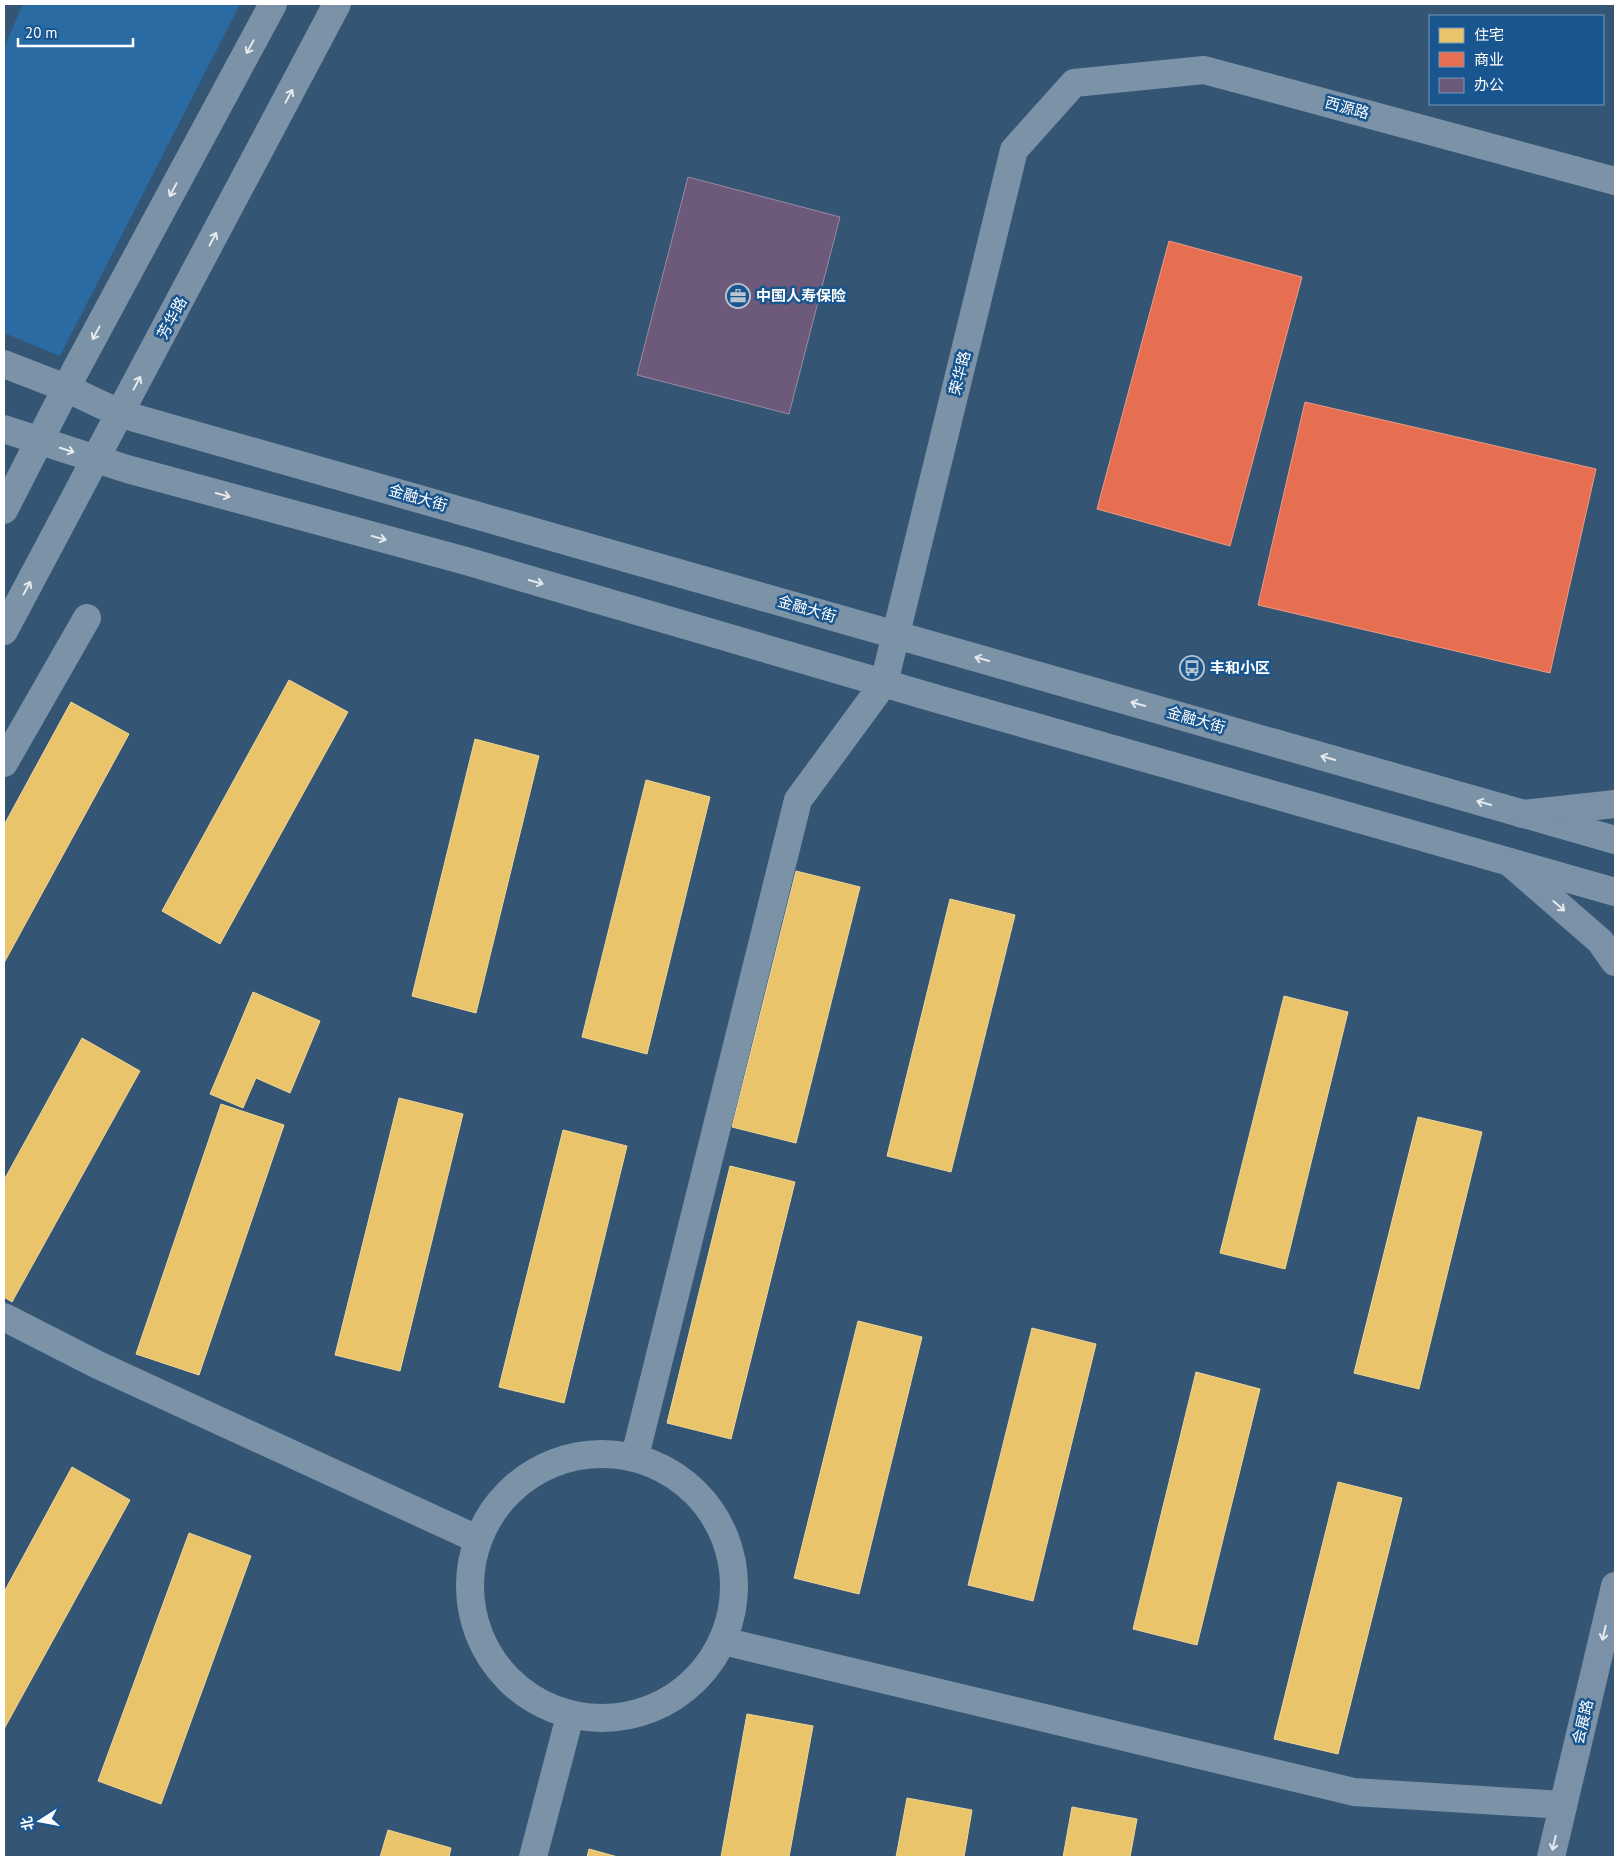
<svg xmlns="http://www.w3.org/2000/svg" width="1619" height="1861" viewBox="0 0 1619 1861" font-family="'PT Sans','Noto Sans SC',sans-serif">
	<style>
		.green { fill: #2a6ba4 }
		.homes { fill: #e9c46a; stroke: #f0d697 }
		.shops { fill: #e76f51; stroke: #ee9a85 }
		.offices { fill: #6d597a; stroke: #998ba2 }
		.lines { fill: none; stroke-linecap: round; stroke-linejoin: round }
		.minor { stroke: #7b92a7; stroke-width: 28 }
		.major { stroke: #7b91a7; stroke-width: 28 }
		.oneway { stroke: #e5e9ed }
		.labels { text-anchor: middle; stroke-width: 5; stroke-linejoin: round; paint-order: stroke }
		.street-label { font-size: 15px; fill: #fff; stroke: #19568f }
		.poi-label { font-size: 15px; font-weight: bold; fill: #fff; stroke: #19568f; text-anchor: start }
	</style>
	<rect width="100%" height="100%" fill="#345574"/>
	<path class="green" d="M 23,4 L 240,4 L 60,356 L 4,333 L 4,48 Z"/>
	<path class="homes" d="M 289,680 L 348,712 L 220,944 L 162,911 Z
		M 71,702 L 129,734 L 4,963 L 4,825 Z
		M 475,739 L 539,756 L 476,1013 L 412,996 Z
		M 646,780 L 710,797 L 647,1054 L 582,1037 Z
		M 796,871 L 860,887 L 796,1143 L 732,1127 Z
		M 950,899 L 1015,915 L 951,1172 L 887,1156 Z
		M 253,992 L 320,1021 L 290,1093 L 256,1078 L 243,1108 L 210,1094 Z
		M 1284,996 L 1348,1012 L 1285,1269 L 1220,1253 Z
		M 82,1038 L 140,1071 L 12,1302 L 4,1297 L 4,1180 Z
		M 399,1098 L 463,1114 L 400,1371 L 335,1355 Z
		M 221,1104 L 284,1125 L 199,1375 L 136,1354 Z
		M 1418,1117 L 1482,1132 L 1419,1389 L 1354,1373 Z
		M 563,1130 L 627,1146 L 564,1403 L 499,1387 Z
		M 730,1166 L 795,1182 L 731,1439 L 667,1423 Z
		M 858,1321 L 922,1337 L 859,1594 L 794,1578 Z
		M 1032,1328 L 1096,1344 L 1033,1601 L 968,1585 Z
		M 1196,1372 L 1260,1389 L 1197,1645 L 1133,1629 Z
		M 72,1467 L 130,1500 L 4,1729 L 4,1592 Z
		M 1338,1482 L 1402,1498 L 1338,1754 L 1274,1739 Z
		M 189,1533 L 251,1556 L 161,1804 L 98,1781 Z
		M 747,1714 L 813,1726 L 789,1857 L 721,1857 Z
		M 907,1798 L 972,1810 L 964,1857 L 896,1857 Z
		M 1072,1807 L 1137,1819 L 1130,1857 L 1063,1857 Z
		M 388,1830 L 451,1848 L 449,1857 L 380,1857 Z
		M 589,1849 L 618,1857 L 587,1857 Z"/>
	<path class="shops" d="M 1169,241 L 1302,277 L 1230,546 L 1097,509 Z
		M 1305,402 L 1596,469 L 1550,673 L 1258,605 Z"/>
	<path class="offices" d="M 688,177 L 840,217 L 789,414 L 637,375 Z"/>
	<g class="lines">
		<path class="minor" d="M 4,364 L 66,388 L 121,414 L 1615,840
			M 4,429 L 127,469 L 466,561 L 941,700 L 1615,892
			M 4,510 L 74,373 L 273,4
			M 4,631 L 337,4
			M 4,763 L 87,618
			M 4,1317 L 98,1365 L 477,1539
			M470 1586a132 132 0 1 1 264 0a132 132 0 1 1-264 0Z
			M 635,1456 L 798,800 L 884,683 L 1014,150 L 1074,83 L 1204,70 L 1615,181
			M 723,1641 L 1354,1792 L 1563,1805
			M 533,1857 L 570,1716"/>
		<path class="major" d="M 1522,814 L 1615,804
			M 1509,862 L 1600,941 L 1615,962
			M 1551,1857 L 1615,1586"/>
	</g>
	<defs><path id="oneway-shaft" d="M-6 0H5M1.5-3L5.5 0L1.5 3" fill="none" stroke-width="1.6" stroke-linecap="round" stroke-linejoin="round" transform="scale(1.25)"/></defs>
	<g class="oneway">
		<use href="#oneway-shaft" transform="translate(250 47) rotate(118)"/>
		<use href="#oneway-shaft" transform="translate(289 96) rotate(-62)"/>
		<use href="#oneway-shaft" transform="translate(173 190) rotate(118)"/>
		<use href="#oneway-shaft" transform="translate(213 239) rotate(-62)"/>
		<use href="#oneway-shaft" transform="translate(96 333) rotate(118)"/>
		<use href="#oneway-shaft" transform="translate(137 383) rotate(-62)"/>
		<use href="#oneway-shaft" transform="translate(67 450) rotate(18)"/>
		<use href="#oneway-shaft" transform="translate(223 495) rotate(15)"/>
		<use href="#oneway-shaft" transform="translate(379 538) rotate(15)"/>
		<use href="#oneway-shaft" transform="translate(536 582) rotate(16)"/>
		<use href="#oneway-shaft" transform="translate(27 588) rotate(-62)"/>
		<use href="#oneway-shaft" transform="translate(982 659) rotate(-164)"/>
		<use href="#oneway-shaft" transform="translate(1138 704) rotate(-164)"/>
		<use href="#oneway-shaft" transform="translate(1328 758) rotate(-164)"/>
		<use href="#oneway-shaft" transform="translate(1484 803) rotate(-164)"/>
		<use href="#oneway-shaft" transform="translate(1559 906) rotate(41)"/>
		<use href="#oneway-shaft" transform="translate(1604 1633) rotate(103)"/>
		<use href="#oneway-shaft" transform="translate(1554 1843) rotate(103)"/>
	</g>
	<defs>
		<symbol id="office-ring" viewBox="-11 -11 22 22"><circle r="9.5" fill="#19568f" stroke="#b8c4ce" stroke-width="1.5"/><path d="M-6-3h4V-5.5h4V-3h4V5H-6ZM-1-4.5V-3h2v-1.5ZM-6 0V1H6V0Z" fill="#b8c4ce"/></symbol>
		<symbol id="bus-ring" viewBox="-11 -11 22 22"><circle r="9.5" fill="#19568f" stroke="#b8c4ce" stroke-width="1.5"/><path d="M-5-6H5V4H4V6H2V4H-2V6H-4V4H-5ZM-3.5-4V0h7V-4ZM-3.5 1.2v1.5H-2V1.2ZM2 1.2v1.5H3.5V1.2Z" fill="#b8c4ce"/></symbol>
	</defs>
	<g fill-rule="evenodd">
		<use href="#office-ring" x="724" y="282" width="28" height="28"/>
		<use href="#bus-ring" x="1178" y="654" width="28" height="28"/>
	</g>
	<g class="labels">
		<g class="street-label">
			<text transform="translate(1347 108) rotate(15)" y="5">西源路</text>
			<text transform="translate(172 318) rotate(-62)" y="5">芳华路</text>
			<text transform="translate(960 373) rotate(-76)" y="5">荣华路</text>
			<text transform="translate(418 498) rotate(16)" y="5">金融大街</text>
			<text transform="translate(807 609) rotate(16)" y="5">金融大街</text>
			<text transform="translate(1196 720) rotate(16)" y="5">金融大街</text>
			<text transform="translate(1583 1722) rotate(-77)" y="5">会展路</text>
		</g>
		<g class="poi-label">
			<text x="756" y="301">中国人寿保险</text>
			<text x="1210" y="673">丰和小区</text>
		</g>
	</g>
	<rect width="1619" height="1861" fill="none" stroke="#ffffff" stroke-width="10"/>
	<rect x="1429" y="15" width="175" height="90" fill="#19568f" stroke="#759abc"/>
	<rect x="1439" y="28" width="25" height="15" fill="#e9c46a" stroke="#759abc"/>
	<text x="1474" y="40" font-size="15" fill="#ffffff">住宅</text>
	<rect x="1439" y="52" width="25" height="15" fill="#e76f51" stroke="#759abc"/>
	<text x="1474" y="65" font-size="15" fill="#ffffff">商业</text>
	<rect x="1439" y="78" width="25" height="15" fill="#6d597a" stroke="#759abc"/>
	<text x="1474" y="90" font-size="15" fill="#ffffff">办公</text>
	<g transform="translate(40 1821) rotate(259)" stroke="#19568f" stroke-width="4" paint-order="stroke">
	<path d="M0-4L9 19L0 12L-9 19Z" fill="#ffffff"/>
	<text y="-8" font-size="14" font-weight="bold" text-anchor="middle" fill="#ffffff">北</text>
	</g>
	<path d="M18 38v8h115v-8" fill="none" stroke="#ffffff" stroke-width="2.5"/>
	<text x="25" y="38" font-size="15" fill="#ffffff" stroke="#19568f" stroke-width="4" paint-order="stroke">20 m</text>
</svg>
